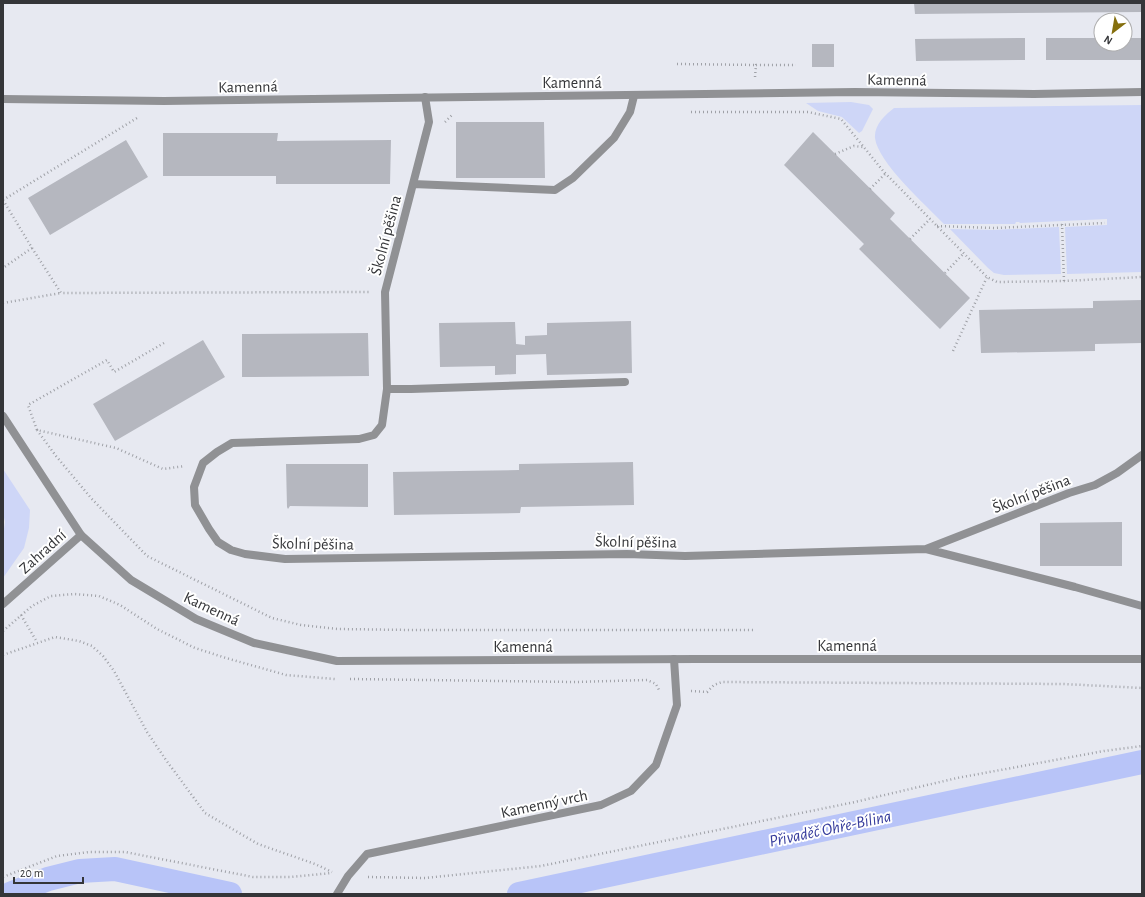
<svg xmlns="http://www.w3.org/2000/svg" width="1145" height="897" viewBox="0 0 1145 897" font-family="'Alegreya Sans',sans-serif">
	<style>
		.green { fill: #ced6f7 }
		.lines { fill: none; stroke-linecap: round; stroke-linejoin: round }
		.canal { stroke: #b8c4f8; stroke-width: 24 }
		.building { fill: #b5b7bf }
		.path { stroke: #9fa1a7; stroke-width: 2.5; stroke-dasharray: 1 3; stroke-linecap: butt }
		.service { stroke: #909194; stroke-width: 8 }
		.minor { stroke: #909194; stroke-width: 8 }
		.tertiary { stroke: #909194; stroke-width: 8 }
		.labels { text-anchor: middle; stroke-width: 4; stroke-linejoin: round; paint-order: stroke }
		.street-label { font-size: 16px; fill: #343538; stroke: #fff }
		.water-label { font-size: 17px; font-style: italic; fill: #363c9c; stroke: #fff }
	</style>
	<rect width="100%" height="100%" fill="#e7e9f1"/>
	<path class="green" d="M 851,102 L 869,105 L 873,109 L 862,131 L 859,133 L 842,117 L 818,111 L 806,103 Z
		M 1142,105 L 1142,272 L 1067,274 L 1065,227 L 1107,225 L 1107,219 L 1020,223 L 1019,222 L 1016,222 L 1015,224 L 944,224 C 926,205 878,163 875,138 C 874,125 885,115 894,108 Z
		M 1059,227 L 1061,274 L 1004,275 L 994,273 L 988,268 L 950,229 L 993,230 Z
		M 3,469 L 30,510 L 29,528 L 24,548 L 3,578 L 3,535 L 5,522 L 3,513 Z"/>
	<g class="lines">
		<path class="canal" d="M 10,894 L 48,879 L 80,871 L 115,869 L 230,894
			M 519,894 L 1142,762"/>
	</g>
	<path class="building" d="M 914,3 L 1142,3 L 1142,12 L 915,14 Z
		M 1025,38 L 1025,60 L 916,61 L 915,39 Z
		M 1046,38 L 1101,38 L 1101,44 L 1125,44 L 1125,38 L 1142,38 L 1142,60 L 1046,60 Z
		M 812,44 L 834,44 L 834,67 L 812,67 Z
		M 456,122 L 544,122 L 545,178 L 456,178 Z
		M 813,132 L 895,213 L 890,219 L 970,298 L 940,329 L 859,249 L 864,244 L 784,165 Z
		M 163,133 L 278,133 L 277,141 L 391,140 L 390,184 L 276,184 L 276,176 L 163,176 Z
		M 126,140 L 148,177 L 50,235 L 28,198 Z
		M 1142,300 L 1142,343 L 1095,344 L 1095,351 L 981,353 L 979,310 L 1093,308 L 1093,301 Z
		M 631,321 L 632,373 L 547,375 L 546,354 L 516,355 L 516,374 L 495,375 L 495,366 L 440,367 L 439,323 L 515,322 L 516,344 L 525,345 L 525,336 L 547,335 L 547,323 Z
		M 368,333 L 369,376 L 242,377 L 242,334 Z
		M 203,340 L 225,377 L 115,441 L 93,404 Z
		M 633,462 L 634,505 L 521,507 L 520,513 L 394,515 L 393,472 L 519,470 L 519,464 Z
		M 286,464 L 368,464 L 368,507 L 290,506 L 288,509 L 287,507 Z
		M 1122,522 L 1122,566 L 1040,566 L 1040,523 Z"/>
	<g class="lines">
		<path class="path" d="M 677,64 L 756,65
			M 755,77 L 756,65 L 796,65
			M 691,112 L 808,112 L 841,119 L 884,172 L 987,277 L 997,282 L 1064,281 L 1142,277
			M 445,122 L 453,114
			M 835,154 L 854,146 L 863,147
			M 870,189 L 885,174
			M 3,200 L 137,118
			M 3,200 L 32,248 L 3,268
			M 1062,224 L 1064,281
			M 937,226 L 994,228 L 1105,223
			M 910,239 L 930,219
			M 32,248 L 61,293 L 369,292
			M 945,273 L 964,253
			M 3,303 L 61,293
			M 164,343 L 114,372 L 107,360 L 28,405 L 37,430 L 116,448 L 163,469 L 185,466
			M 953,351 L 987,277
			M 37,430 L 56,456 L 91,498 L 147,556 L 272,618 L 301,625 L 338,629 L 411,630 L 753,630
			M 21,615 L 37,642
			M 3,631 L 32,606 L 51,596 L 74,594 L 99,596 L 120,605 L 157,629 L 195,648 L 226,658 L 286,675 L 335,679
			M 3,655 L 55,637 L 79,641 L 92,646 L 103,656 L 114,671 L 147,732 L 166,760 L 205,813 L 258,844 L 315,864 L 332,872
			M 350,679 L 575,682 L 647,680 L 656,684 L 659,690
			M 691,691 L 707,692 L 714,685 L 722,682 L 1064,684 L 1142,688
			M 3,877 L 57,856 L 89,852 L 125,852 L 253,877 L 290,877 L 332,873
			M 368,877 L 425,878 L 541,866 L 855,802 L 957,778 L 1104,751 L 1142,746"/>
		<path class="service" d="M 425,97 L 429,122 L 385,292 L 387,389 L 382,425 L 374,435 L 359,439 L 232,443 L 217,452 L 203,463 L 194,487 L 195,505 L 209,529 L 218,542 L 231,550 L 245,554 L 285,559 L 627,554 L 685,556 L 926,549 L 1075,587 L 1142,606
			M 413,184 L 555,190 L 573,178 L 614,138 L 630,112 L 634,96
			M 387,389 L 411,389 L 625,382
			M 926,549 L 1069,493 L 1095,485 L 1117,473 L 1142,455"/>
		<path class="minor" d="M 3,99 L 164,101 L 855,92 L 1034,94 L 1142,92
			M 3,604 L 81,535
			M 337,894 L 348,876 L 367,854 L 601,805 L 631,791 L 656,765 L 677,705 L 674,659"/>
		<path class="tertiary" d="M 3,416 L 81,535 L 131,580 L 196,619 L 254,643 L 337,661 L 696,659 L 1142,659"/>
	</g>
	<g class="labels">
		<g class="street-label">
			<text transform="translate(897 79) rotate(1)" y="6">Kamenná</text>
			<text x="572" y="88">Kamenná</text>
			<text transform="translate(248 86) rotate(-1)" y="6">Kamenná</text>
			<text transform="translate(385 235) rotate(-75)" y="6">Školní pěšina</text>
			<text transform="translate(1031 493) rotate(-21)" y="6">Školní pěšina</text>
			<text transform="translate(636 541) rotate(1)" y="6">Školní pěšina</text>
			<text transform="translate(313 543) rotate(1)" y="6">Školní pěšina</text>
			<text transform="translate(42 551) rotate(-42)" y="6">Zahradní</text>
			<text transform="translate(212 608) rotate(25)" y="6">Kamenná</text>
			<text x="847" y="651">Kamenná</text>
			<text x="523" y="652">Kamenná</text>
			<text transform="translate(544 803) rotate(-12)" y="6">Kamenný vrch</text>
		</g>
		<g class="water-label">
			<text transform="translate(830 828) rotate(-12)" y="6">Přivaděč Ohře-Bílina</text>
		</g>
	</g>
	<rect width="1145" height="897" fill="none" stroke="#343538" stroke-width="8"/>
	<g transform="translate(1113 32) rotate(211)"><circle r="19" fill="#ffffff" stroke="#aeaeaf"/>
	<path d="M0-3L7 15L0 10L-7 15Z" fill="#856f0e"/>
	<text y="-6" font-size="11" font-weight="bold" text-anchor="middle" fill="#343538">N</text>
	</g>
	<path d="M14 877v6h69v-6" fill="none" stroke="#343538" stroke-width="2"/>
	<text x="20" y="877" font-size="12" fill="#343538" stroke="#ffffff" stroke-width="3" paint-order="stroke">20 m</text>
</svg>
